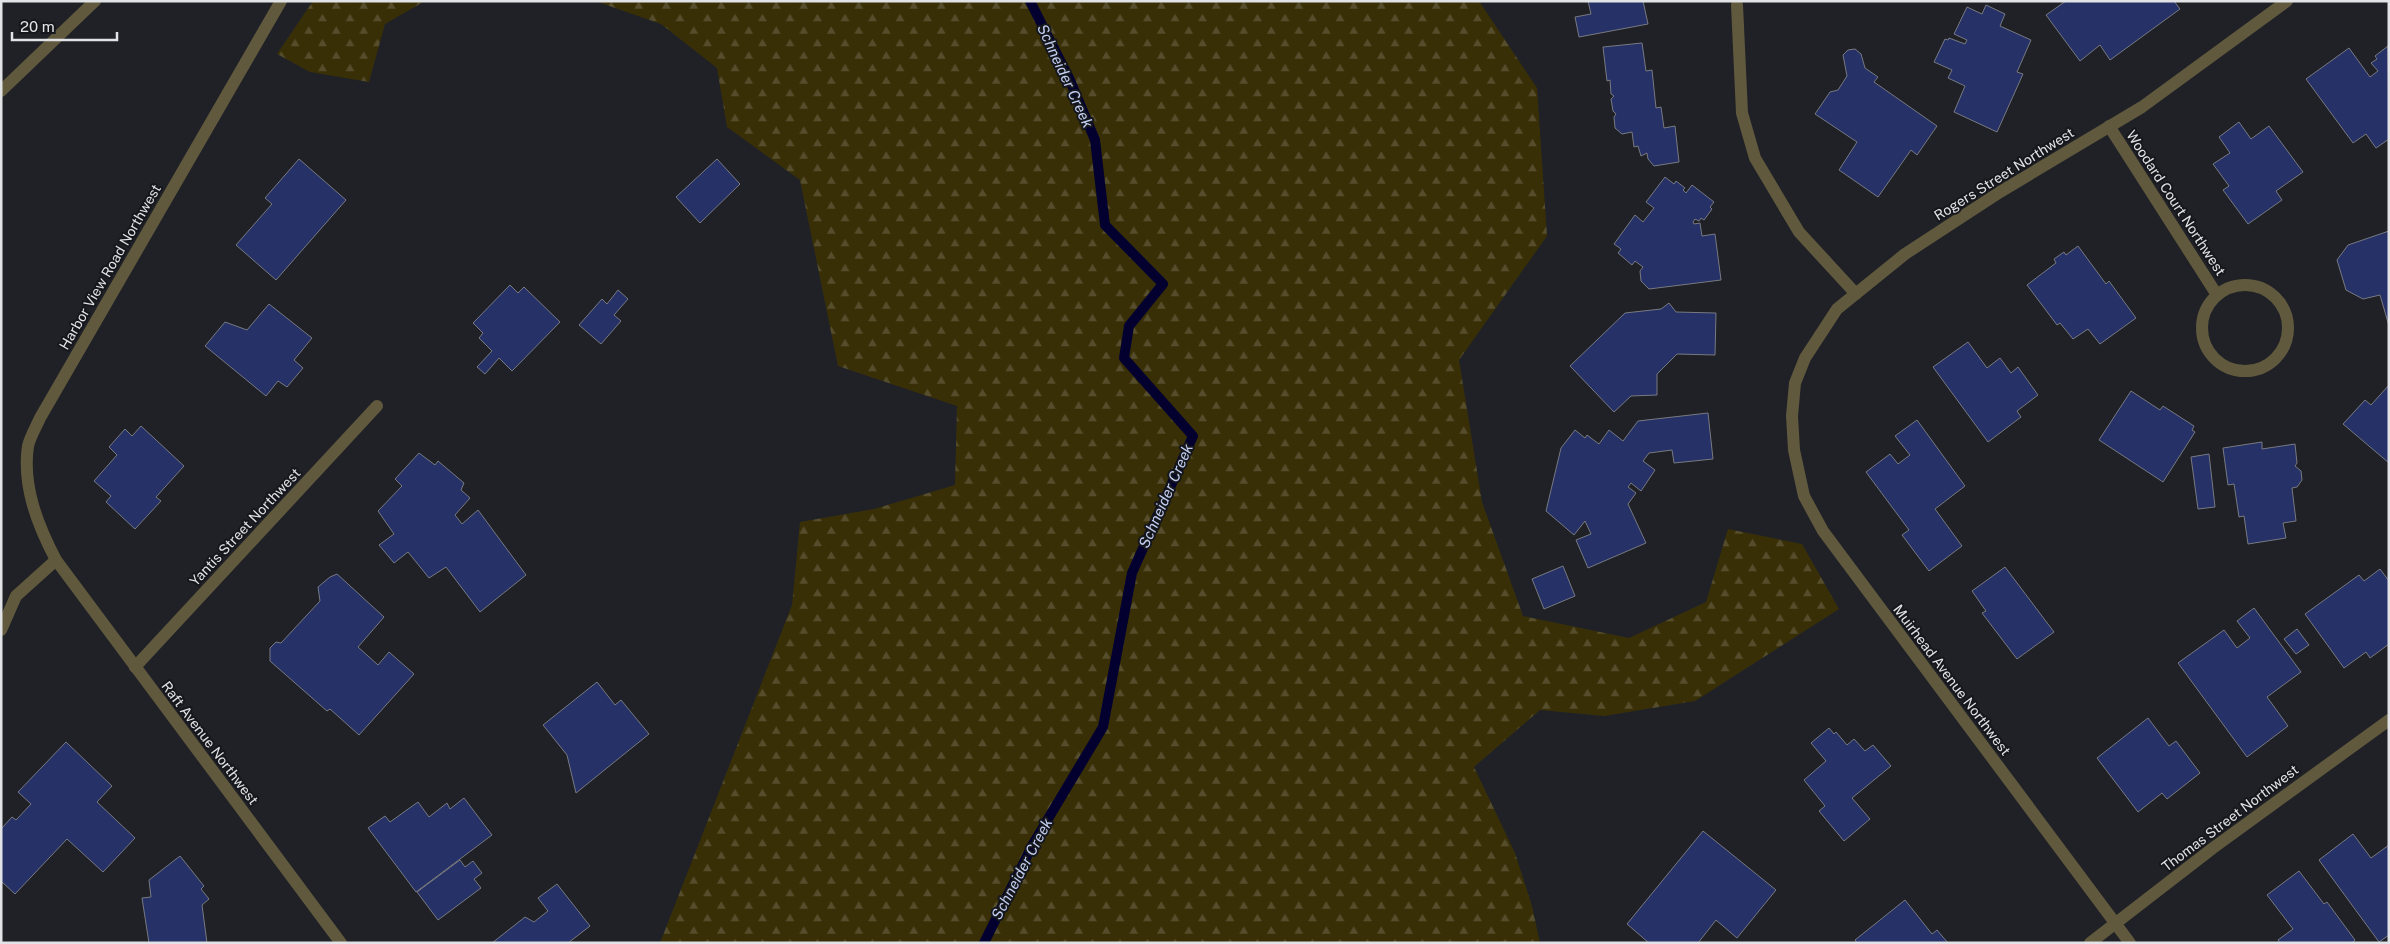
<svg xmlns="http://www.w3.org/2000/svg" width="2390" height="944" viewBox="0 0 2390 944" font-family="'Public Sans',sans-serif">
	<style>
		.forest { fill: url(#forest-firs) }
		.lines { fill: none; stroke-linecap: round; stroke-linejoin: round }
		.stream { stroke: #030030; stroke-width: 10 }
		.building { fill: #253167; stroke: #787a81 }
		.minor { stroke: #61593e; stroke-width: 12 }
		.tertiary { stroke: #61593e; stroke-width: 12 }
		.labels { text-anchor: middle; stroke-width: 4; stroke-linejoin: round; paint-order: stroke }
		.street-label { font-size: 14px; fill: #e1e3e6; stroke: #16171c }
		.water-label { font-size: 15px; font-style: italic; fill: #c2cef0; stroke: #16171c }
	</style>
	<defs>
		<pattern id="forest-firs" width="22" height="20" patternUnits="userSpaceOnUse" patternTransform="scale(1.25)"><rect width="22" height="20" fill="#392f07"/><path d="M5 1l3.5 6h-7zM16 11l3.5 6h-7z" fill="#554d2b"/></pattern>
	</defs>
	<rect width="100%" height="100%" fill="#1f2126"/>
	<path class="forest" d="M 313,1 L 425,1 L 385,24 L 369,82 L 310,72 L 277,54 Z
		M 595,1 L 1479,1 L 1537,88 L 1547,236 L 1459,360 L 1482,502 L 1523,616 L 1629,638 L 1706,602 L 1728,529 L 1802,544 L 1839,609 L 1695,701 L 1604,716 L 1540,710 L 1474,767 L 1515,853 L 1532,906 L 1540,943 L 660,943 L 792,605 L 800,522 L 874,509 L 955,485 L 957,406 L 838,366 L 800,180 L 727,127 L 717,68 L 661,24 Z"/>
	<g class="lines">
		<path class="stream" d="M 984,943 L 1033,844 L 1103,727 L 1132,573 L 1193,436 L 1124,358 L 1129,326 L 1163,284 L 1105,225 L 1095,140 L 1069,78 L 1030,1"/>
	</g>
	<path class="building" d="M 1588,1 L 1643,1 L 1648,24 L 1579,37 L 1575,17 L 1591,14 Z
		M 2066,1 L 2174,1 L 2180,9 L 2110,60 L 2100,45 L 2080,61 L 2046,15 Z
		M 1986,5 L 2005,14 L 2000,26 L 2031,40 L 2017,72 L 2023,74 L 1997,132 L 1954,112 L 1965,86 L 1948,78 L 1952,70 L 1934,62 L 1945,39 L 1948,40 L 1949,38 L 1965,44 L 1967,40 L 1954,34 L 1967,7 L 1982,14 Z
		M 1642,43 L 1646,71 L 1652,70 L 1656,108 L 1661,107 L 1664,128 L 1675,126 L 1679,162 L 1654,166 L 1648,159 L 1647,153 L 1641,156 L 1638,146 L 1634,147 L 1632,132 L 1622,134 L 1615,128 L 1614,117 L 1616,114 L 1613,111 L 1611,99 L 1614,96 L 1611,94 L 1610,80 L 1607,81 L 1603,47 Z
		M 2388,46 L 2389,139 L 2376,148 L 2366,134 L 2353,143 L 2306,79 L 2349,48 L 2370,77 L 2378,71 L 2371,63 L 2377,59 L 2375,56 Z
		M 1855,49 L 1861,54 L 1865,68 L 1878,77 L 1874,82 L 1937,126 L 1917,155 L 1911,150 L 1878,197 L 1839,170 L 1857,142 L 1815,114 L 1830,92 L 1838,90 L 1847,76 L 1843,55 L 1848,50 Z
		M 2239,122 L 2251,139 L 2269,126 L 2303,172 L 2276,191 L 2282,200 L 2248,224 L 2223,190 L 2229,186 L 2213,164 L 2230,153 L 2219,137 Z
		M 299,159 L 346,200 L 276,280 L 236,245 L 272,204 L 265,198 Z
		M 717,159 L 740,184 L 700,223 L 676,197 Z
		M 1665,177 L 1674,184 L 1676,181 L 1685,188 L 1683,190 L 1686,193 L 1692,185 L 1714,202 L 1710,207 L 1712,209 L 1704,220 L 1701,218 L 1699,221 L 1695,219 L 1693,222 L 1694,224 L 1700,223 L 1702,236 L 1715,234 L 1721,280 L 1649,289 L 1641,281 L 1640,271 L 1643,267 L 1635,261 L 1632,265 L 1618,253 L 1621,249 L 1614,244 L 1635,215 L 1643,222 L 1654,208 L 1646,202 Z
		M 2389,231 L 2389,326 L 2380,295 L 2363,299 L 2346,290 L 2337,260 L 2348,245 Z
		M 2078,246 L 2106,284 L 2109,281 L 2136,318 L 2100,344 L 2088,329 L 2073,339 L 2060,323 L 2057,325 L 2027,285 L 2056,263 L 2054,259 L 2064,252 L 2066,255 Z
		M 510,285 L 518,293 L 524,287 L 560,322 L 512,371 L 499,358 L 485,374 L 477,367 L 492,351 L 479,338 L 483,333 L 473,323 Z
		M 618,290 L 628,299 L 614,315 L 621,321 L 601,344 L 579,325 L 602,299 L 607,304 Z
		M 1669,303 L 1676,312 L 1716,313 L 1715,355 L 1677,354 L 1657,374 L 1657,395 L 1631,396 L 1614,412 L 1570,366 L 1625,313 L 1661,309 Z
		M 269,304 L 312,338 L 294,360 L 303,368 L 287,387 L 278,381 L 266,396 L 205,346 L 225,322 L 247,330 Z
		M 1968,342 L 1987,368 L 2000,358 L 2011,373 L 2018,367 L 2038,395 L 2017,411 L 2021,417 L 1988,442 L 1933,367 Z
		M 2389,385 L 2389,463 L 2343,424 L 2365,400 L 2371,405 Z
		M 2131,391 L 2160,410 L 2163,406 L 2194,426 L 2192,430 L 2195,432 L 2163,482 L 2099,440 Z
		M 1708,413 L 1713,459 L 1674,463 L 1672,450 L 1649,453 L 1643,461 L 1655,470 L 1641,491 L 1631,483 L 1628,487 L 1636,493 L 1628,504 L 1646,543 L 1588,568 L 1576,540 L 1591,534 L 1585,521 L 1574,535 L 1546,511 L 1561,448 L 1575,430 L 1585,438 L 1587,435 L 1599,444 L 1609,430 L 1623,441 L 1638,421 Z
		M 1917,420 L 1965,486 L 1935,509 L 1962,546 L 1929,571 L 1902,535 L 1909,530 L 1866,472 L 1890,454 L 1898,464 L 1910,455 L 1895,436 Z
		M 141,426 L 184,466 L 156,497 L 161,501 L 135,529 L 106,502 L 111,496 L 94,481 L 117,455 L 109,447 L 125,429 L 132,436 Z
		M 2262,442 L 2262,449 L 2295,444 L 2297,463 L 2295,466 L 2301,471 L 2302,480 L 2297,487 L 2292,488 L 2296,521 L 2283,523 L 2286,538 L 2248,544 L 2244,516 L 2239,517 L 2234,484 L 2228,485 L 2223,448 Z
		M 419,453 L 435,465 L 438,461 L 464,483 L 461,490 L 470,498 L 455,515 L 462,524 L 478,510 L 526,575 L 480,612 L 446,567 L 429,578 L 408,552 L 394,563 L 379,545 L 394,534 L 378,511 L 402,486 L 395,479 Z
		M 2209,454 L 2215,507 L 2198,509 L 2191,457 Z
		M 1563,566 L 1575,596 L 1544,609 L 1532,579 Z
		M 2005,567 L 2054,632 L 2017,659 L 1982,613 L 1986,611 L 1972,591 Z
		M 2380,569 L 2389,581 L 2389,644 L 2370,658 L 2366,652 L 2344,668 L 2305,614 L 2359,575 L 2364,581 Z
		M 337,574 L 384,617 L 358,647 L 378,665 L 389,652 L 414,674 L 359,735 L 330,709 L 327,711 L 270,661 L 270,648 L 276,642 L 281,643 L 320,601 L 318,587 L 330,577 Z
		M 2254,608 L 2301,672 L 2267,697 L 2288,726 L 2247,757 L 2178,663 L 2224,630 L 2237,648 L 2250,638 L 2237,621 Z
		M 2297,629 L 2309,645 L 2296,654 L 2284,639 Z
		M 597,682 L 615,705 L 621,700 L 649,734 L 576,793 L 567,755 L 543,725 Z
		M 2148,718 L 2169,746 L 2176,741 L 2200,773 L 2167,799 L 2162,793 L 2138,812 L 2097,758 Z
		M 1829,728 L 1834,734 L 1836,732 L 1847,745 L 1854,739 L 1865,751 L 1873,745 L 1891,766 L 1852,798 L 1870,819 L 1844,841 L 1819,811 L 1825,806 L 1804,780 L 1826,761 L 1811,743 Z
		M 66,742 L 112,786 L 97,802 L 135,838 L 103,872 L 67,839 L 15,894 L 1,881 L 1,829 L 12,817 L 16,820 L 31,804 L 18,792 Z
		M 464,798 L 492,835 L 416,892 L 368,828 L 385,816 L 390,822 L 418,802 L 429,817 L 447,803 L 450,809 Z
		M 1703,831 L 1776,890 L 1737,938 L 1716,920 L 1698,943 L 1649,943 L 1627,924 Z
		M 2353,834 L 2371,858 L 2389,845 L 2389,935 L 2379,942 L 2319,860 Z
		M 180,856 L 204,886 L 201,889 L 209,899 L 202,905 L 207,943 L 149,943 L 142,898 L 151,897 L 149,880 Z
		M 460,860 L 465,867 L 473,861 L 482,873 L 474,879 L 481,888 L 438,920 L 417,892 Z
		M 2299,871 L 2324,904 L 2327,902 L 2355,940 L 2352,943 L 2280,943 L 2278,940 L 2293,929 L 2267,895 Z
		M 557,884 L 590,926 L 568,943 L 492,943 L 525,917 L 534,922 L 548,911 L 538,898 Z
		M 1905,900 L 1932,934 L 1937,930 L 1948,943 L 1857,943 L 1855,940 Z"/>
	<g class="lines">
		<path class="minor" d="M 1737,5 L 1742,113 L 1755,158 L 1799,232 L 1856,294
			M 1,91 L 95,1
			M 2109,126 L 2217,295
			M2202 328a43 43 0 1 1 86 0a43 43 0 1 1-86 0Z
			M 1,630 L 16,596 L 56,560
			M 135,667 L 377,406
			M 2090,943 L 2213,848 L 2389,720
			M 2130,943 L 1823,531 L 1804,496 L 1794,450 L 1792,416 L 1795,383 L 1805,358 L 1837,309 L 1905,254 L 2000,192 L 2142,107 L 2287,1"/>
		<path class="tertiary" d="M 281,1 L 40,418 C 36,427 30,437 28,446 C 22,486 38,526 56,560 L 341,943"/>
	</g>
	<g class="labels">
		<g class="street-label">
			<text transform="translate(2004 174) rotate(-32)" y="5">Rogers Street Northwest</text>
			<text transform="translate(2176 203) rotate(57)" y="5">Woodard Court Northwest</text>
			<text transform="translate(110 267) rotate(-60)" y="5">Harbor View Road Northwest</text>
			<text transform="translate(245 527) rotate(-47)" y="5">Yantis Street Northwest</text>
			<text transform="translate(1952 680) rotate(53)" y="5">Muirhead Avenue Northwest</text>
			<text transform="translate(210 743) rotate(53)" y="5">Raft Avenue Northwest</text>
			<text transform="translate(2230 818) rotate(-37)" y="5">Thomas Street Northwest</text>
		</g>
		<g class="water-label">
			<text transform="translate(1065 76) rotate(65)" y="5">Schneider Creek</text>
			<text transform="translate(1166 496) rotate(-66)" y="5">Schneider Creek</text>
			<text transform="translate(1022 869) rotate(-62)" y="5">Schneider Creek</text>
		</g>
	</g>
	<rect width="2390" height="944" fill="none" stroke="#e1e3e6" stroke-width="5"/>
	<path d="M12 32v8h105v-8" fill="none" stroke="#e1e3e6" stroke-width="2.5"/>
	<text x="20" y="32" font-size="15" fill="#e1e3e6" stroke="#16171c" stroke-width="4" paint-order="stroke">20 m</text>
</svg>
